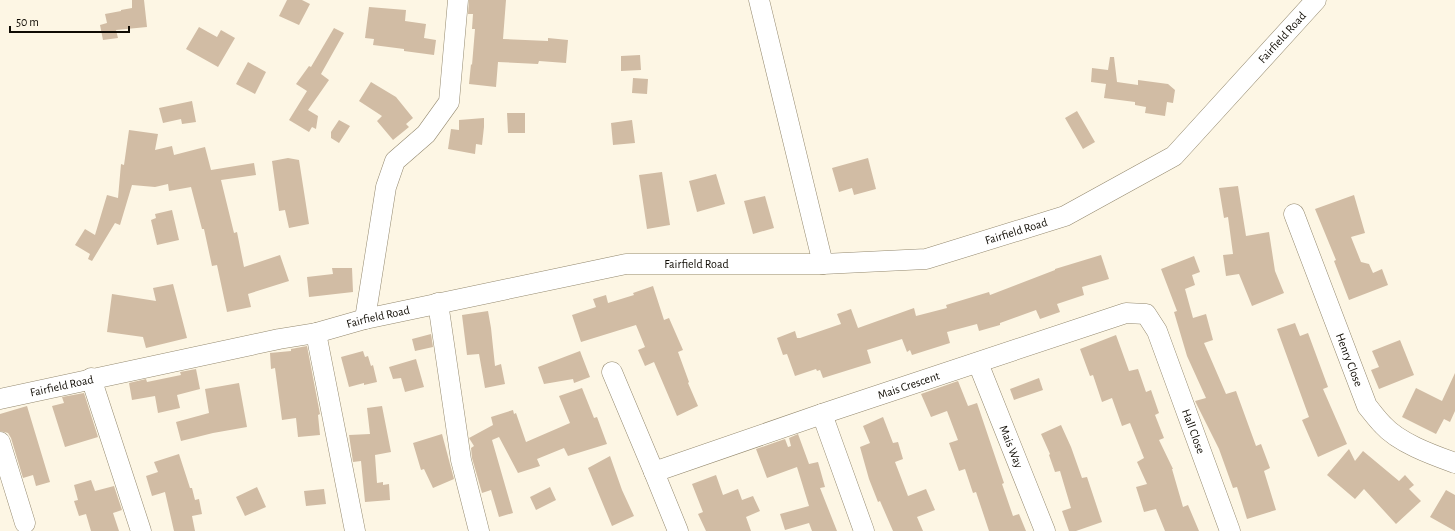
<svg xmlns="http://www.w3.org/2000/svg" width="1455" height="531" viewBox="0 0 1455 531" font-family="'Alegreya Sans',sans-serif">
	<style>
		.building { fill: #d1bca4 }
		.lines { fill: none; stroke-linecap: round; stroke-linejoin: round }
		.minor-casing { stroke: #94896f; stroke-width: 21 }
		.minor { stroke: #fff; stroke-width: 20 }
		.labels { text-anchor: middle; stroke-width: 3; stroke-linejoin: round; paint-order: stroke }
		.street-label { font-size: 12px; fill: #100c04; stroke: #fdf6e4 }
	</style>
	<rect width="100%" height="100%" fill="#fdf6e4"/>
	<path class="building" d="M 132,0 L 144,0 L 147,27 L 116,30 L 118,38 L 103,40 L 100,25 L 107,23 L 105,14 L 121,11 L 121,10 L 132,8 Z
		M 287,0 L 302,0 L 310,4 L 299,25 L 279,16 Z
		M 469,0 L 506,0 L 503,39 L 548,41 L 548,38 L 568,40 L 566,63 L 539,61 L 538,64 L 498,62 L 496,87 L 469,84 L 471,64 L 472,65 L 475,29 L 472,29 L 473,14 L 468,14 Z
		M 369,7 L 406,10 L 405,21 L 426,24 L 424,38 L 436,40 L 434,55 L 404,51 L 404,49 L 373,45 L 374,39 L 365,38 Z
		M 199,27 L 217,37 L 221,30 L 235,38 L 218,67 L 186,49 Z
		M 334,28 L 344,33 L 321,74 L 329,80 L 308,110 L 318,116 L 316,129 L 312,127 L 309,132 L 289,120 L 307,91 L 296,84 L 309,66 L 311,67 Z
		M 640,55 L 641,70 L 621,71 L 621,56 Z
		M 1110,57 L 1114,57 L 1117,82 L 1138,85 L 1138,80 L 1168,84 L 1175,90 L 1173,103 L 1167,102 L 1165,116 L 1145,113 L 1146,107 L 1135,105 L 1135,102 L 1104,98 L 1106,84 L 1091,82 L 1092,68 L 1108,70 Z
		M 248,62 L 266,72 L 255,94 L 236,84 Z
		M 633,78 L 648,79 L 647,94 L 632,93 Z
		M 371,82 L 396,97 L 413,118 L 406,124 L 409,127 L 393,140 L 377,121 L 382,116 L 359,101 Z
		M 192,101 L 196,122 L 182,124 L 181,119 L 163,123 L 159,108 Z
		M 1077,111 L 1095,142 L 1083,149 L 1065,118 Z
		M 507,113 L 525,113 L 525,133 L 508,133 Z
		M 484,118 L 484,127 L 482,145 L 476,144 L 475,154 L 448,149 L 451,129 L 459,130 L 459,120 Z
		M 339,120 L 350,126 L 339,143 L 331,138 L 331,132 Z
		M 632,120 L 635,143 L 613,145 L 611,123 Z
		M 129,130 L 158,134 L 155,150 L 172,146 L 174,155 L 205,147 L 211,170 L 254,163 L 256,175 L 221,180 L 234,233 L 237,232 L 244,267 L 280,255 L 289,281 L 248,294 L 251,307 L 227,312 L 217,265 L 212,266 L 204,229 L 202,229 L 191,187 L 169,191 L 168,184 L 155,187 L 132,185 L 120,225 L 115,223 L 92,261 L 88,259 L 90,254 L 75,245 L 85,229 L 95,235 L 107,195 L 118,198 L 121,164 L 124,165 Z
		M 288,158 L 299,160 L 309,224 L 289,228 L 285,210 L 279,211 L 272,161 Z
		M 868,158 L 876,189 L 854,195 L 852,188 L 839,192 L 832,168 Z
		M 662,172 L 670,225 L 647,229 L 639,175 Z
		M 716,174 L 725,204 L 697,212 L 689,181 Z
		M 1238,186 L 1246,236 L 1269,232 L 1275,271 L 1284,293 L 1252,306 L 1239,274 L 1226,276 L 1223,255 L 1233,254 L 1228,217 L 1224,218 L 1219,188 Z
		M 1354,195 L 1365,233 L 1351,237 L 1361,262 L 1369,264 L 1373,273 L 1382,269 L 1388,285 L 1349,300 L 1334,261 L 1336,260 L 1315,209 Z
		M 765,196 L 774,228 L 753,234 L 744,201 Z
		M 172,210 L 179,240 L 157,245 L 151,220 L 156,218 L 155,214 Z
		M 1101,255 L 1109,279 L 1082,287 L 1084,295 L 1057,304 L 1060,312 L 1040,319 L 1036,310 L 1000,323 L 1000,325 L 979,331 L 977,324 L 947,332 L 950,343 L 912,355 L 910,350 L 907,352 L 902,339 L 867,350 L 871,363 L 823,378 L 820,370 L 817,371 L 816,369 L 795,376 L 787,354 L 783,355 L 777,338 L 795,331 L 797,338 L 800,338 L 841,324 L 837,314 L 851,309 L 858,328 L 914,308 L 916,316 L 947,308 L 946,305 L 989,292 L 990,295 L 1055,270 L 1055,269 Z
		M 1194,256 L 1200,272 L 1192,275 L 1195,285 L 1185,289 L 1193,318 L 1206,314 L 1213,340 L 1204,343 L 1226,394 L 1236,391 L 1256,446 L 1261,444 L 1270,468 L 1264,471 L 1276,510 L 1247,519 L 1237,487 L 1233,488 L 1219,449 L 1195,401 L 1206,398 L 1187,356 L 1174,312 L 1177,311 L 1161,269 Z
		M 332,268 L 352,268 L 353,292 L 309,297 L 307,277 L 333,274 Z
		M 173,284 L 187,338 L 146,348 L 143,337 L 107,332 L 112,294 L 156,301 L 153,288 Z
		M 653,286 L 664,320 L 669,318 L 683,350 L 678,352 L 689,382 L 688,383 L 698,406 L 677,416 L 654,362 L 645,366 L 638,350 L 645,347 L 636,325 L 581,342 L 572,315 L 596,307 L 593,299 L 606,295 L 608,303 L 634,295 L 633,293 Z
		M 488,311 L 491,328 L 495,366 L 501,364 L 505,384 L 485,388 L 479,354 L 467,355 L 462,315 Z
		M 1295,323 L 1300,336 L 1308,333 L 1328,387 L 1323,389 L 1347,444 L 1318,457 L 1302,420 L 1309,417 L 1277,329 Z
		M 431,334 L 433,347 L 415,351 L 412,339 Z
		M 1116,335 L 1129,371 L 1138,369 L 1146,392 L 1151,390 L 1159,413 L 1155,415 L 1164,438 L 1159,440 L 1173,469 L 1172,469 L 1183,507 L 1188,505 L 1199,531 L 1165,531 L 1156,509 L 1144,512 L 1136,487 L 1147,484 L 1137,462 L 1144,458 L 1130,423 L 1122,426 L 1112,398 L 1102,402 L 1093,375 L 1090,376 L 1080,349 Z
		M 1400,340 L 1414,375 L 1379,389 L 1371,370 L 1379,367 L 1372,351 Z
		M 307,346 L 320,414 L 318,415 L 320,435 L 298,437 L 296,418 L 282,420 L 275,368 L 271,369 L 270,353 L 291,351 L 291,349 Z
		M 363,351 L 365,357 L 368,356 L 371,366 L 373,365 L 377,382 L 364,385 L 364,383 L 349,387 L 341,357 Z
		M 580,351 L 590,377 L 574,383 L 573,379 L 544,384 L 538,367 Z
		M 416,359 L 424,387 L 405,392 L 401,378 L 393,379 L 389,367 Z
		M 196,369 L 200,389 L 177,395 L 180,408 L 158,413 L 155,396 L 132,400 L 129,383 L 146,379 L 147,382 L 181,375 L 180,372 Z
		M 1455,373 L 1455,411 L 1450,422 L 1444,419 L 1436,434 L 1402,417 L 1416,388 L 1442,401 Z
		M 1039,378 L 1043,390 L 1014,400 L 1010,389 Z
		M 958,381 L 968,406 L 977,403 L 1004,483 L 1002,484 L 1013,516 L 1019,514 L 1026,531 L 989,531 L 976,492 L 973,493 L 965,469 L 959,471 L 949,443 L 958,440 L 947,411 L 931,417 L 921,394 Z
		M 239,383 L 247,427 L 213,433 L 181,441 L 176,422 L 209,413 L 205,389 Z
		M 582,388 L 594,418 L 597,417 L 607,444 L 568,456 L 564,448 L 537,459 L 540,466 L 518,473 L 499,437 L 492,440 L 513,513 L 499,517 L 491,490 L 482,493 L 472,458 L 471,448 L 474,446 L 469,438 L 493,425 L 491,417 L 513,410 L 514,414 L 516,413 L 526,442 L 570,423 L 559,396 Z
		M 84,393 L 98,437 L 65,447 L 52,406 L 64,403 L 62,397 Z
		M 27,406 L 50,482 L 36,486 L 33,475 L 23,478 L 11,438 L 8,433 L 0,431 L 0,414 Z
		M 382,406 L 391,452 L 375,455 L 377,483 L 383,482 L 383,485 L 389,484 L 390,500 L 365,502 L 361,461 L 353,462 L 349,435 L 370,434 L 367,408 Z
		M 883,417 L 893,443 L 898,442 L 903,459 L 895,462 L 908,496 L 926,489 L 935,510 L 917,517 L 923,531 L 893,531 L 880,501 L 878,502 L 869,479 L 860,447 L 870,443 L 863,426 Z
		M 1061,425 L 1071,447 L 1082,478 L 1087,477 L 1102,522 L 1076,531 L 1069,531 L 1062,511 L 1071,508 L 1060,471 L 1055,472 L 1049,455 L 1050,454 L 1041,434 Z
		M 442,434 L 454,479 L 433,488 L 424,469 L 421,470 L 413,443 Z
		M 798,434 L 809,464 L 818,462 L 825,487 L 820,488 L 837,531 L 812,531 L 809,523 L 785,530 L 780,514 L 809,506 L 797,467 L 767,478 L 756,449 L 785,439 L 788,447 L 791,446 L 789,438 Z
		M 1349,449 L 1355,461 L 1363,451 L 1399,481 L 1405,475 L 1414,485 L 1409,489 L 1421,501 L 1396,524 L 1364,489 L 1355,499 L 1327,475 Z
		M 179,454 L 190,488 L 192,488 L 195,500 L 199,499 L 202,514 L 192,516 L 195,531 L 174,531 L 165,492 L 152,496 L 146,476 L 158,472 L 154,462 Z
		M 610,456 L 622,490 L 634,516 L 612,526 L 588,468 Z
		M 716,475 L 723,495 L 738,489 L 742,500 L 753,496 L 760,511 L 746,517 L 751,531 L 706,531 L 698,514 L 703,512 L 692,484 Z
		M 91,480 L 95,491 L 114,486 L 122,510 L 113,513 L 119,531 L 91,531 L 86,514 L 79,516 L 74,501 L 78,500 L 74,485 Z
		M 257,487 L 266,507 L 245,516 L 236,497 Z
		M 550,487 L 556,500 L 536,510 L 530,497 Z
		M 324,489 L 326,504 L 306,506 L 304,491 Z
		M 1446,490 L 1455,495 L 1455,531 L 1430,517 Z"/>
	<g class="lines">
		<defs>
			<g id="minor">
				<path d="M 759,0 L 823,264"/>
				<path id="s1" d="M 1294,214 L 1367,406 C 1372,412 1377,419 1383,425 C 1399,443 1433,455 1455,463"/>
				<path d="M 438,303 L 461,460 L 479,531"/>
				<path d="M 365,319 L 386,187 L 395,161 L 426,134 L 449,102 L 458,0"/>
				<path d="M 316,333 L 355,531"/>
				<path id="s2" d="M 978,363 L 1045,531"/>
				<path d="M 612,372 L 654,472 L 678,531"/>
				<path d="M 91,378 L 141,531"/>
				<path id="s3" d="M 0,399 L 279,339 L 316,333 L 365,319 L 626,264 L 823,264 L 926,259 L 1065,216 L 1174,156 L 1316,0"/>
				<path d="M 822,414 L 864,531"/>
				<path d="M 0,442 L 25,523"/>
				<path id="s4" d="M 654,472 L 822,414 L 1126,313 L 1146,314 L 1157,331 L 1230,531"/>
			</g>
		</defs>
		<use href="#minor" class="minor-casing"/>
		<use href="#minor" class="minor"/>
	</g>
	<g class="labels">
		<g class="street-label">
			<text dy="4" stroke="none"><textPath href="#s3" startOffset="1371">Fairfield Road</textPath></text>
			<text dy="4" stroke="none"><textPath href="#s3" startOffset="1035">Fairfield Road</textPath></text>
			<text dy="4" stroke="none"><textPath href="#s3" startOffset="711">Fairfield Road</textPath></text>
			<text dy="4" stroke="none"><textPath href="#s3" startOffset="387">Fairfield Road</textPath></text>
			<text dy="4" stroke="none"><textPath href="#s1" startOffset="156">Henry Close</textPath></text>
			<text dy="4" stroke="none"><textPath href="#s3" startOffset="63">Fairfield Road</textPath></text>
			<text dy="4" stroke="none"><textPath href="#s4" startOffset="269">Mais Crescent</textPath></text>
			<text dy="4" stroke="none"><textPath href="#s4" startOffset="645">Hall Close</textPath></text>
			<text dy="4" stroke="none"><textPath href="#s2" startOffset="90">Mais Way</textPath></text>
		</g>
	</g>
	<path d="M10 26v6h119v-6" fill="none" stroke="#100c04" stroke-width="2"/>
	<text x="16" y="26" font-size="12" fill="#100c04" stroke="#fdf6e4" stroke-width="3" paint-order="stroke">50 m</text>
</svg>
